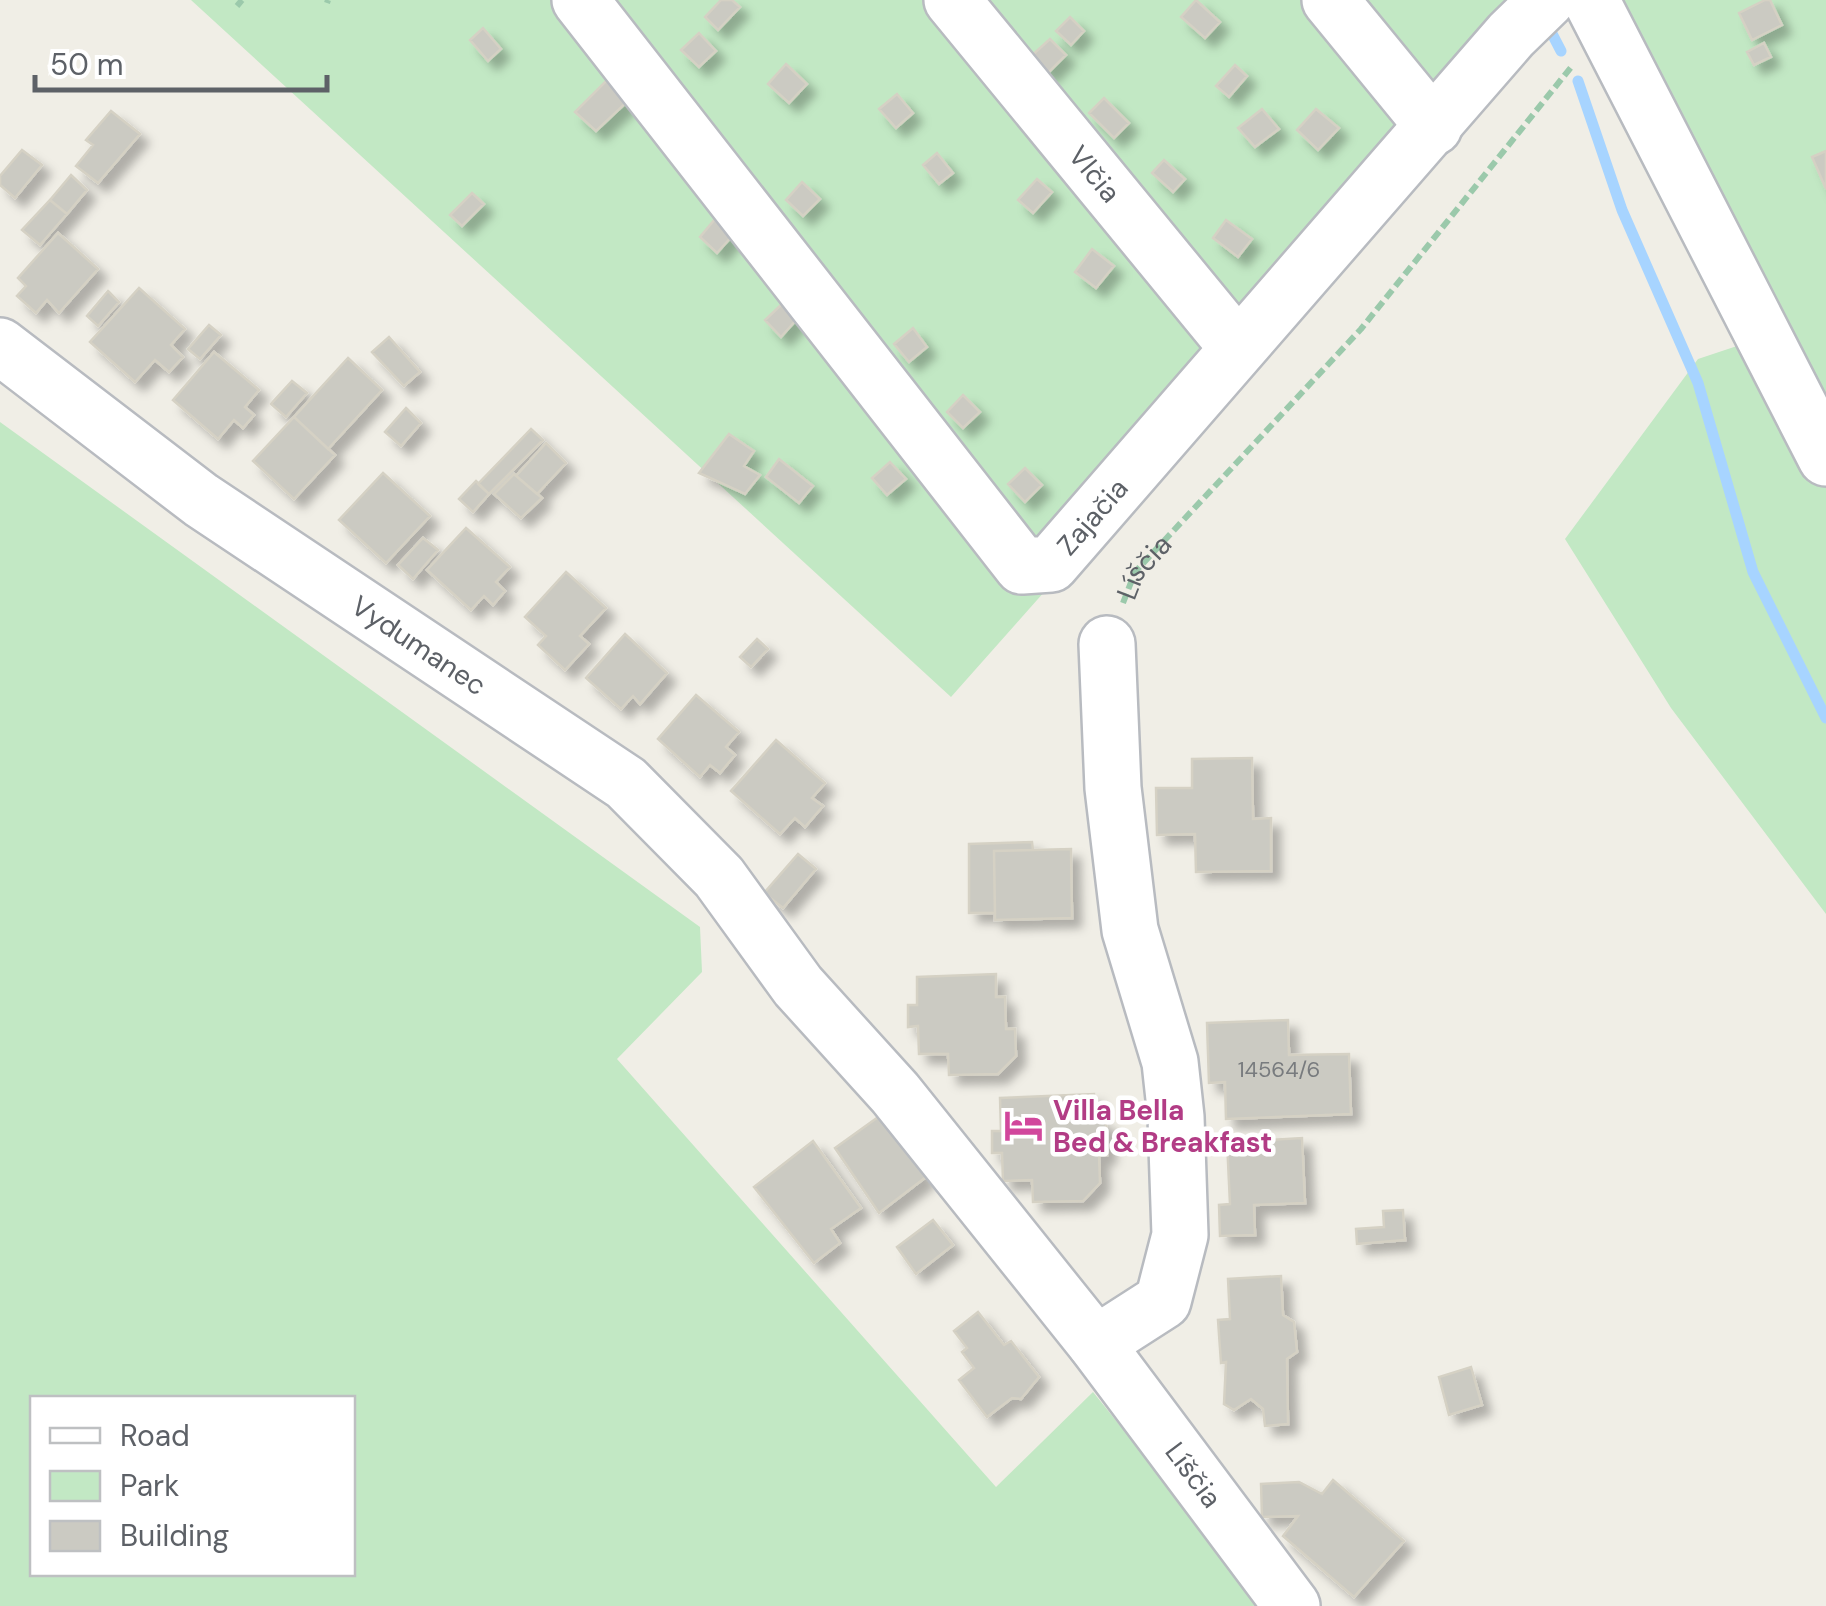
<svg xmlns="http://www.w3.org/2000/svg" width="1826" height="1606" viewBox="0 0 1826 1606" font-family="'DM Sans',sans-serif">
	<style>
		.green { fill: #c2e8c4; fill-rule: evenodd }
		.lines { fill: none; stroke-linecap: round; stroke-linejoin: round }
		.stream { stroke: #a7d4ff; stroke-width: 11 }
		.building { fill: #cbcac2; stroke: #d5d1c4; stroke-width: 2.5; filter: url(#shadow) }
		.minor-casing { stroke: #b8bbc0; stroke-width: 60 }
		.path { stroke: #9bc9ab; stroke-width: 6; stroke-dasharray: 10 5; stroke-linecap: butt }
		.minor { stroke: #fff; stroke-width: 55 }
		.labels { text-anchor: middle; stroke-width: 9; stroke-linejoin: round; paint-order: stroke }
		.number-label { font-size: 22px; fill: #787b7e }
		.street-label { font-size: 28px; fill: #5d6167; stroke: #fff }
		.hotel-label { font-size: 28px; font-weight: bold; fill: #b23c85; stroke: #fff; text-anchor: start }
	</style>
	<defs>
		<filter id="shadow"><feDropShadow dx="9" dy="9" stdDeviation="5" flood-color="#0004"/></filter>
	</defs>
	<rect width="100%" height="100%" fill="#f0eee6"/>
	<path class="green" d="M 191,0 L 1569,0 L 951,697 Z
		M 1594,0 L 1826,0 L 1826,914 L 1671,708 L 1565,539 L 1698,359 L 1761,338 Z
		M 0,422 L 700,927 L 702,972 L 617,1059 L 996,1487 L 1093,1392 L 1265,1606 L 0,1606 ZM 32,1398 L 352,1398 L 352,1574 L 32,1574 Z"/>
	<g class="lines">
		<path class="stream" d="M 1547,24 L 1561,51
			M 1578,81 L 1622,210 L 1698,383 L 1753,572 L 1826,718"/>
	</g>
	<path class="building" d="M 721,0 L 732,0 L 740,7 L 718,30 L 705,17 Z
		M 1196,0 L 1220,22 L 1205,38 L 1181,17 Z
		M 1765,0 L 1770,0 L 1782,25 L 1752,40 L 1739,13 Z
		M 1070,17 L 1084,31 L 1071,45 L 1056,31 Z
		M 483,28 L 501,49 L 488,61 L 470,40 Z
		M 699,33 L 716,51 L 699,67 L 681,50 Z
		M 1050,39 L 1066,55 L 1047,74 L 1030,57 Z
		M 1764,43 L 1771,57 L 1754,65 L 1747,52 Z
		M 786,64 L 807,84 L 789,103 L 768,84 Z
		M 1235,65 L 1247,76 L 1229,97 L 1216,86 Z
		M 608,79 L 628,101 L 596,131 L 575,112 Z
		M 897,94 L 913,113 L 896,128 L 879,109 Z
		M 1104,98 L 1129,123 L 1114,138 L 1089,113 Z
		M 1262,109 L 1279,129 L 1255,147 L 1238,128 Z
		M 1316,109 L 1339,128 L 1318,150 L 1297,130 Z
		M 111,111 L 140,134 L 98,183 L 76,166 L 93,145 L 86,140 Z
		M 22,150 L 42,165 L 15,198 L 0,185 L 0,176 Z
		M 1826,151 L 1826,189 L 1812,157 Z
		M 937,153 L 953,173 L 939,184 L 923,165 Z
		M 1164,160 L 1185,179 L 1173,192 L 1152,173 Z
		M 71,175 L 87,190 L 67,214 L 50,200 Z
		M 1037,179 L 1052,192 L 1033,213 L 1018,200 Z
		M 802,182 L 820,199 L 803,216 L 786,200 Z
		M 472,193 L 484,204 L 462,226 L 450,215 Z
		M 50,200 L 67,214 L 40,245 L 22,230 Z
		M 715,219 L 733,235 L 717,253 L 700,237 Z
		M 1226,220 L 1252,239 L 1238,257 L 1213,238 Z
		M 58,233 L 98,269 L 59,313 L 47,300 L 36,313 L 17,296 L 26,286 L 18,278 Z
		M 1092,249 L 1114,266 L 1096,288 L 1075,272 Z
		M 139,288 L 185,329 L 171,345 L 183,357 L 169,372 L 155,360 L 135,382 L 90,342 Z
		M 108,291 L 119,302 L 98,326 L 87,316 Z
		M 783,303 L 798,318 L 781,337 L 765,320 Z
		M 209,325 L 221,335 L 200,359 L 188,349 Z
		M 913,328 L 927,347 L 909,362 L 894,344 Z
		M 389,337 L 420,372 L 404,386 L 372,352 Z
		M 214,352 L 259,390 L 245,407 L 254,415 L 243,428 L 234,420 L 218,439 L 173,400 Z
		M 348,358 L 382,390 L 328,449 L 294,417 Z
		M 292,381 L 307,393 L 286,417 L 271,404 Z
		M 963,395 L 980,412 L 963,428 L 947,412 Z
		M 406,408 L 421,423 L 401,446 L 385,432 Z
		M 294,417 L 335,455 L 294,499 L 253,461 Z
		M 531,429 L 543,440 L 489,494 L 478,484 Z
		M 729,434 L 754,451 L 744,466 L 760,475 L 745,494 L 699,473 Z
		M 546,443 L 566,463 L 537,494 L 516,476 Z
		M 779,459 L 813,486 L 799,503 L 766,477 Z
		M 890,462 L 906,479 L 887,495 L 872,478 Z
		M 1025,468 L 1042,485 L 1025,502 L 1008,484 Z
		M 383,473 L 430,516 L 386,563 L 339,520 Z
		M 514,474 L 542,498 L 521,518 L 494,494 Z
		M 476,481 L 489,494 L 473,512 L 459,499 Z
		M 466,528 L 510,567 L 496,582 L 505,591 L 493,605 L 484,596 L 471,610 L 427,570 Z
		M 423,538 L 438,550 L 413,579 L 398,565 Z
		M 566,572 L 606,608 L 580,636 L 589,644 L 565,670 L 538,645 L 546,636 L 525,617 Z
		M 625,634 L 667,673 L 640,704 L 633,696 L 621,709 L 586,678 Z
		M 757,639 L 768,649 L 751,667 L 740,657 Z
		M 696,695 L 739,732 L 726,747 L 735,755 L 720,773 L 710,765 L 700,777 L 658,739 Z
		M 776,740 L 825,783 L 812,798 L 823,806 L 805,827 L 795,818 L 780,834 L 731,791 Z
		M 1252,758 L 1253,819 L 1271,818 L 1271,871 L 1196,872 L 1195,834 L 1157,835 L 1156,788 L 1192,788 L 1192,759 Z
		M 1032,842 L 1033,850 L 994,851 L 995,913 L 969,913 L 969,844 Z
		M 1071,849 L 1072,918 L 995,920 L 994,851 Z
		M 798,854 L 816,869 L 783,908 L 764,893 Z
		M 996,974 L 996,997 L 1005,997 L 1006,1029 L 1015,1029 L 1016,1056 L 998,1074 L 949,1075 L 948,1054 L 919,1054 L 918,1026 L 908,1027 L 908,1005 L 917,1005 L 917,977 Z
		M 1288,1020 L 1289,1055 L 1349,1054 L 1351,1114 L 1226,1119 L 1225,1082 L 1209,1083 L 1207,1023 Z
		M 1094,1094 L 1095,1121 L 1106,1120 L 1107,1155 L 1099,1155 L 1100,1183 L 1083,1201 L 1033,1202 L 1032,1180 L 1003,1181 L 1002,1153 L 992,1153 L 992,1131 L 1001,1131 L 1000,1098 Z
		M 881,1115 L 926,1177 L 879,1213 L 835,1148 Z
		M 1251,1135 L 1269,1135 L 1269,1140 L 1302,1138 L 1305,1203 L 1254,1205 L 1255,1235 L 1220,1236 L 1219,1205 L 1230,1204 L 1227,1141 L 1251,1140 Z
		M 813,1141 L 861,1208 L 831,1229 L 840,1243 L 814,1263 L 754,1187 Z
		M 1403,1210 L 1405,1240 L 1357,1244 L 1356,1229 L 1384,1227 L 1383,1211 Z
		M 933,1220 L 953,1245 L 916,1274 L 897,1247 Z
		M 1281,1276 L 1283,1315 L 1294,1322 L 1297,1352 L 1287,1359 L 1288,1424 L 1265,1426 L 1263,1409 L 1251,1399 L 1234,1410 L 1224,1404 L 1226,1362 L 1221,1363 L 1218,1320 L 1230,1319 L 1228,1279 Z
		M 978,1312 L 1004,1345 L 1011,1341 L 1039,1377 L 1021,1399 L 1012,1398 L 987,1417 L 959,1380 L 974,1368 L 962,1352 L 967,1348 L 954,1331 Z
		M 1471,1367 L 1482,1405 L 1449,1415 L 1439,1377 Z
		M 1333,1480 L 1404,1541 L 1354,1597 L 1283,1536 L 1298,1516 L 1262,1517 L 1261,1484 L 1299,1482 L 1322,1494 Z"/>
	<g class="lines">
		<defs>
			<g id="minor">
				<path id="s2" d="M 580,0 L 1022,566 L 1051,564 L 1511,35 L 1547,0"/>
				<path id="s3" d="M 952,0 L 1237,347"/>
				<path d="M 1330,0 L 1434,127"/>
				<path d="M 1591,0 L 1826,458"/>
				<path id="s4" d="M 0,346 L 201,500 L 626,783 L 719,877 L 798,986 L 895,1093 L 1096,1344 L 1292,1606"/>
				<path d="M 1096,1344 L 1163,1301 L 1180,1235 L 1176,1117 L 1170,1062 L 1130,930 L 1113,788 L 1107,644"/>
			</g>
		</defs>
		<use href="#minor" class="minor-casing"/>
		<g class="path">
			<path d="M 327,3 L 328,0"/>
			<path d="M 237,6 L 242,0"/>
			<path id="s1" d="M 1123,603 L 1135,572 L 1361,329 L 1572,66"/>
		</g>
		<use href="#minor" class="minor"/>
	</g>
	<defs>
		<symbol id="hotel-bare" viewBox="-9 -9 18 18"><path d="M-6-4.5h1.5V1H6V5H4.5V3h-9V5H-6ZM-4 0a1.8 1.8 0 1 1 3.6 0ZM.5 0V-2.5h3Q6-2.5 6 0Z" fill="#d1479c" stroke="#fff" stroke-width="2.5" paint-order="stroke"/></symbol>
	</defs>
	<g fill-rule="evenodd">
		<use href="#hotel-bare" x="996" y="1098" width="55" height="55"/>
	</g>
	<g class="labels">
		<g class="number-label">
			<text x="1279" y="1077">14564/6</text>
		</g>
		<g class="street-label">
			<text dy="10" stroke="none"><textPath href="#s3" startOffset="225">Vlčia</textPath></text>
			<text dy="10" stroke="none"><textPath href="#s2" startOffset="810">Zajačia</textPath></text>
			<text dy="10" stroke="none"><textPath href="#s1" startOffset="42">Líščia</textPath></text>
			<text dy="10" stroke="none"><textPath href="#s4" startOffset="515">Vydumanec</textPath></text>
			<text dy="10" stroke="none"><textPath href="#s4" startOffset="1660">Líščia</textPath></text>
		</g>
		<g class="hotel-label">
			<text x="1053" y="1120">Villa Bella<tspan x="1053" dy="32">Bed &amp; Breakfast</tspan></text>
		</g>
	</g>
	<rect x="30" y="1396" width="325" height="180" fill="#ffffff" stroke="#bec0c2" stroke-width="2.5"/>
	<rect x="50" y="1428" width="50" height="15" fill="#ffffff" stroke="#bec0c2" stroke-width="2.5"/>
	<text x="120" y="1446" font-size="30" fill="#5d6167">Road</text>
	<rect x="50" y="1471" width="50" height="30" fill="#c2e8c4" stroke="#bec0c2" stroke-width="2.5"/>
	<text x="120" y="1496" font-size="30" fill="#5d6167">Park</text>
	<rect x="50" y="1521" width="50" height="30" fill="#cbcac2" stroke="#bec0c2" stroke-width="2.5"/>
	<text x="120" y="1546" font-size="30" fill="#5d6167">Building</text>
	<path d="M35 75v15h292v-15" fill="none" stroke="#5d6167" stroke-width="5"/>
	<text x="50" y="75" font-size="30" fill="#5d6167" stroke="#ffffff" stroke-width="8" paint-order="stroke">50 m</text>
</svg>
